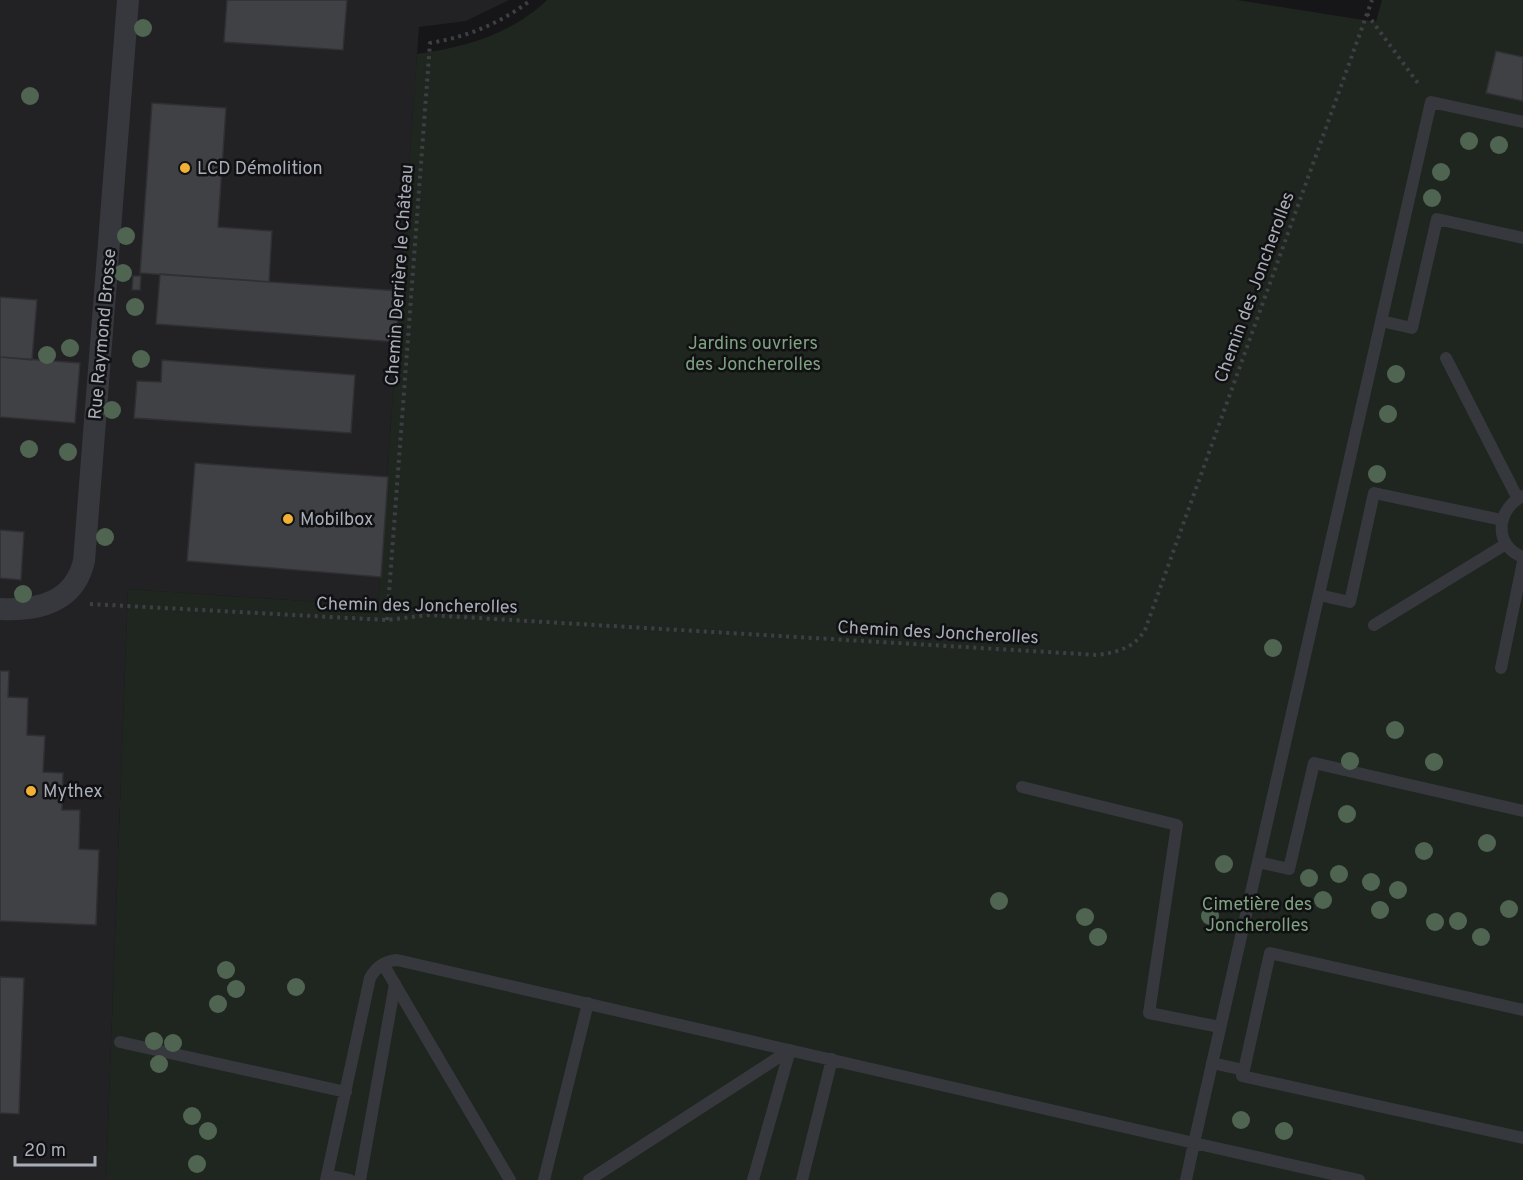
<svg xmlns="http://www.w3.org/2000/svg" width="1523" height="1180" viewBox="0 0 1523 1180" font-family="Overpass,sans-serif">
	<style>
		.built { fill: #222225 }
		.green { fill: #1e261f }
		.building { fill: #404145; stroke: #303034; stroke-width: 1.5 }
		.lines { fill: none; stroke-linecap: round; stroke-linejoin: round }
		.path { stroke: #3d3f44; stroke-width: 4; stroke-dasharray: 3 4.5; stroke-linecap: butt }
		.service { stroke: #37383d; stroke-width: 12 }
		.minor { stroke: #37383d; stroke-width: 22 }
		.tree { fill: #506452 }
		.poi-dot { fill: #f2b134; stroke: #111113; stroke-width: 2 }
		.labels { text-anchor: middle; stroke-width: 5; stroke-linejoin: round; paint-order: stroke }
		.poi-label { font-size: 18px; fill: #a8adb8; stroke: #111113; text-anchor: start }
		.street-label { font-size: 18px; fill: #a8adb8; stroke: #111113 }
		.park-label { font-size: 18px; fill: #7fa381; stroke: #111113 }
	</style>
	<rect width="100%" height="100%" fill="#161618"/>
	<path class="built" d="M 0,0 L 509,0 L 466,21 L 419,27 L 378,606 L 128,589 L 106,1180 L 0,1180 Z"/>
	<path class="green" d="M 547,0 L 1237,0 L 1376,22 L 1382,0 L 1523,0 L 1523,1180 L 106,1180 L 128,589 L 378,606 L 417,54 C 466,47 510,35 547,0 Z"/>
	<path class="building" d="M 227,0 L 347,0 L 343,50 L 224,42 Z
		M 1496,51 L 1523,57 L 1523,101 L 1486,93 Z
		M 152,103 L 226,108 L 218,227 L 272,231 L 269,282 L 140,273 Z
		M 160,274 L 400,291 L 396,342 L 156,324 Z
		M 133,276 L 141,276 L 140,290 L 132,290 Z
		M 0,297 L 37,300 L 32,360 L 0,357 Z
		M 0,357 L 80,363 L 75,423 L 0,417 Z
		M 162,360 L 355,375 L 351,433 L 134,418 L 137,381 L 161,382 Z
		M 195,463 L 388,477 L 381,577 L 187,561 Z
		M 0,530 L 24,532 L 21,580 L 0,578 Z
		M 0,671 L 9,671 L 8,697 L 28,698 L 27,735 L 45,736 L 43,772 L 63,773 L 62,810 L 80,810 L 79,849 L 99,850 L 96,925 L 0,921 Z
		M 0,977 L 24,978 L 19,1114 L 0,1113 Z"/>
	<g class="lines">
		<path class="path" d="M 1367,14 L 1420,86
			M 90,604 L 387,620 L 428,615 L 1098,655 C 1118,652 1134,648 1145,630 L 1372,0
			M 387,620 L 430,43 C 467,37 501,23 531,0"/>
		<path class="service" d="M 1381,321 L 1412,328 L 1437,219 L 1523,238
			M 1446,358 L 1518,499
			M 1523,496 C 1496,509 1493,546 1523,557
			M 1319,595 L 1350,602 L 1374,493 L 1502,520
			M 1374,625 L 1506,544
			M 1501,668 L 1523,562
			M 1022,787 L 1177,825 L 1149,1013 L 1220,1027
			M 1258,862 L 1289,869 L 1314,763 L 1523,811
			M 383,964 L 510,1180
			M 120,1042 L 346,1092
			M 1212,1063 L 1244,1070 L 1270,953 L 1523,1010
			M 1244,1070 L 1242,1076 L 1523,1138
			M 327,1175 L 350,1180
			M 326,1180 L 370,978 C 376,967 384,961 397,960 L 1194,1143 L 1186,1180
			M 360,1180 L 395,984
			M 544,1180 L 588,1003
			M 589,1180 L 790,1050
			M 753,1180 L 790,1050
			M 802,1180 L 832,1059
			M 1359,1180 L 1194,1143 L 1431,102 L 1523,122"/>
		<path class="minor" d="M 0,609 C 37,611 74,603 84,561 L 128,0"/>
	</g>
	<g class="tree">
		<circle cx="143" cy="28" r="9"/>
		<circle cx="30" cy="96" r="9"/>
		<circle cx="1469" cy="141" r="9"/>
		<circle cx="1499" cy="145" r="9"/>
		<circle cx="1441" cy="172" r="9"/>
		<circle cx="1432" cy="198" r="9"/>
		<circle cx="126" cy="236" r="9"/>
		<circle cx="123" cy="273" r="9"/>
		<circle cx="135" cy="307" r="9"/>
		<circle cx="70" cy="348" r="9"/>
		<circle cx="47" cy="355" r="9"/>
		<circle cx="141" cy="359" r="9"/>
		<circle cx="1396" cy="374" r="9"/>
		<circle cx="112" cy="410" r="9"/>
		<circle cx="1388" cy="414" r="9"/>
		<circle cx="29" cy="449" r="9"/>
		<circle cx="68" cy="452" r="9"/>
		<circle cx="1377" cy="474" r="9"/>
		<circle cx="105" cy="537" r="9"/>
		<circle cx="23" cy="594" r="9"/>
		<circle cx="1273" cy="648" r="9"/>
		<circle cx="1395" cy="730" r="9"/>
		<circle cx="1350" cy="761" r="9"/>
		<circle cx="1434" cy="762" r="9"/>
		<circle cx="1347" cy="814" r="9"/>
		<circle cx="1487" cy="843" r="9"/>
		<circle cx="1424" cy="851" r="9"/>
		<circle cx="1224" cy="864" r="9"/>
		<circle cx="1339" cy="874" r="9"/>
		<circle cx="1309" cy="878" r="9"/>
		<circle cx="1371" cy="882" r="9"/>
		<circle cx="1398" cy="890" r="9"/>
		<circle cx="1323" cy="900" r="9"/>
		<circle cx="999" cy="901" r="9"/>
		<circle cx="1509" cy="909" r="9"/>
		<circle cx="1380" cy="910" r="9"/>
		<circle cx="1210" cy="916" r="9"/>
		<circle cx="1085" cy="917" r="9"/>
		<circle cx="1458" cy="921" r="9"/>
		<circle cx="1435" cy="922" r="9"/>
		<circle cx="1098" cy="937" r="9"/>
		<circle cx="1481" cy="937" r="9"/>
		<circle cx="226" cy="970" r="9"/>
		<circle cx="296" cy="987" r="9"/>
		<circle cx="236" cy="989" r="9"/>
		<circle cx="218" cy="1004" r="9"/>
		<circle cx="154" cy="1041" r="9"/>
		<circle cx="173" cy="1043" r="9"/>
		<circle cx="159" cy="1064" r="9"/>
		<circle cx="192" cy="1116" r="9"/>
		<circle cx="1241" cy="1120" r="9"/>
		<circle cx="208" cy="1131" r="9"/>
		<circle cx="1284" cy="1131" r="9"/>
		<circle cx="197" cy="1164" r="9"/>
	</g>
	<g class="poi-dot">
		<circle cx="185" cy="168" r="6"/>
		<circle cx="288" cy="519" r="6"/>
		<circle cx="31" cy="791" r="6"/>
	</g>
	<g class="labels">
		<g class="poi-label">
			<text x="197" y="174">LCD Démolition</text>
			<text x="300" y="525">Mobilbox</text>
			<text x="43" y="797">Mythex</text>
		</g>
		<g class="street-label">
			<text transform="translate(399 275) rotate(-86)" y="6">Chemin Derrière le Château</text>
			<text transform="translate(1254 287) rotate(-70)" y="6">Chemin des Joncherolles</text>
			<text transform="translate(102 334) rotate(-85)" y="6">Rue Raymond Brosse</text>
			<text transform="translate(417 605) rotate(1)" y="6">Chemin des Joncherolles</text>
			<text transform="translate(938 632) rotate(3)" y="6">Chemin des Joncherolles</text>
		</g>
		<g class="park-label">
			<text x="753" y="349">Jardins ouvriers<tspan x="753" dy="21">des Joncherolles</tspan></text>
			<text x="1257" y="910">Cimetière des<tspan x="1257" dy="21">Joncherolles</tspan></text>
		</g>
	</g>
	<path d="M15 1156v9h80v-9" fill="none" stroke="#a8adb8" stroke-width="3"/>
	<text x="24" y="1156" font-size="18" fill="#a8adb8" stroke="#111113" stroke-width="4.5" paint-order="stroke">20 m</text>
</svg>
